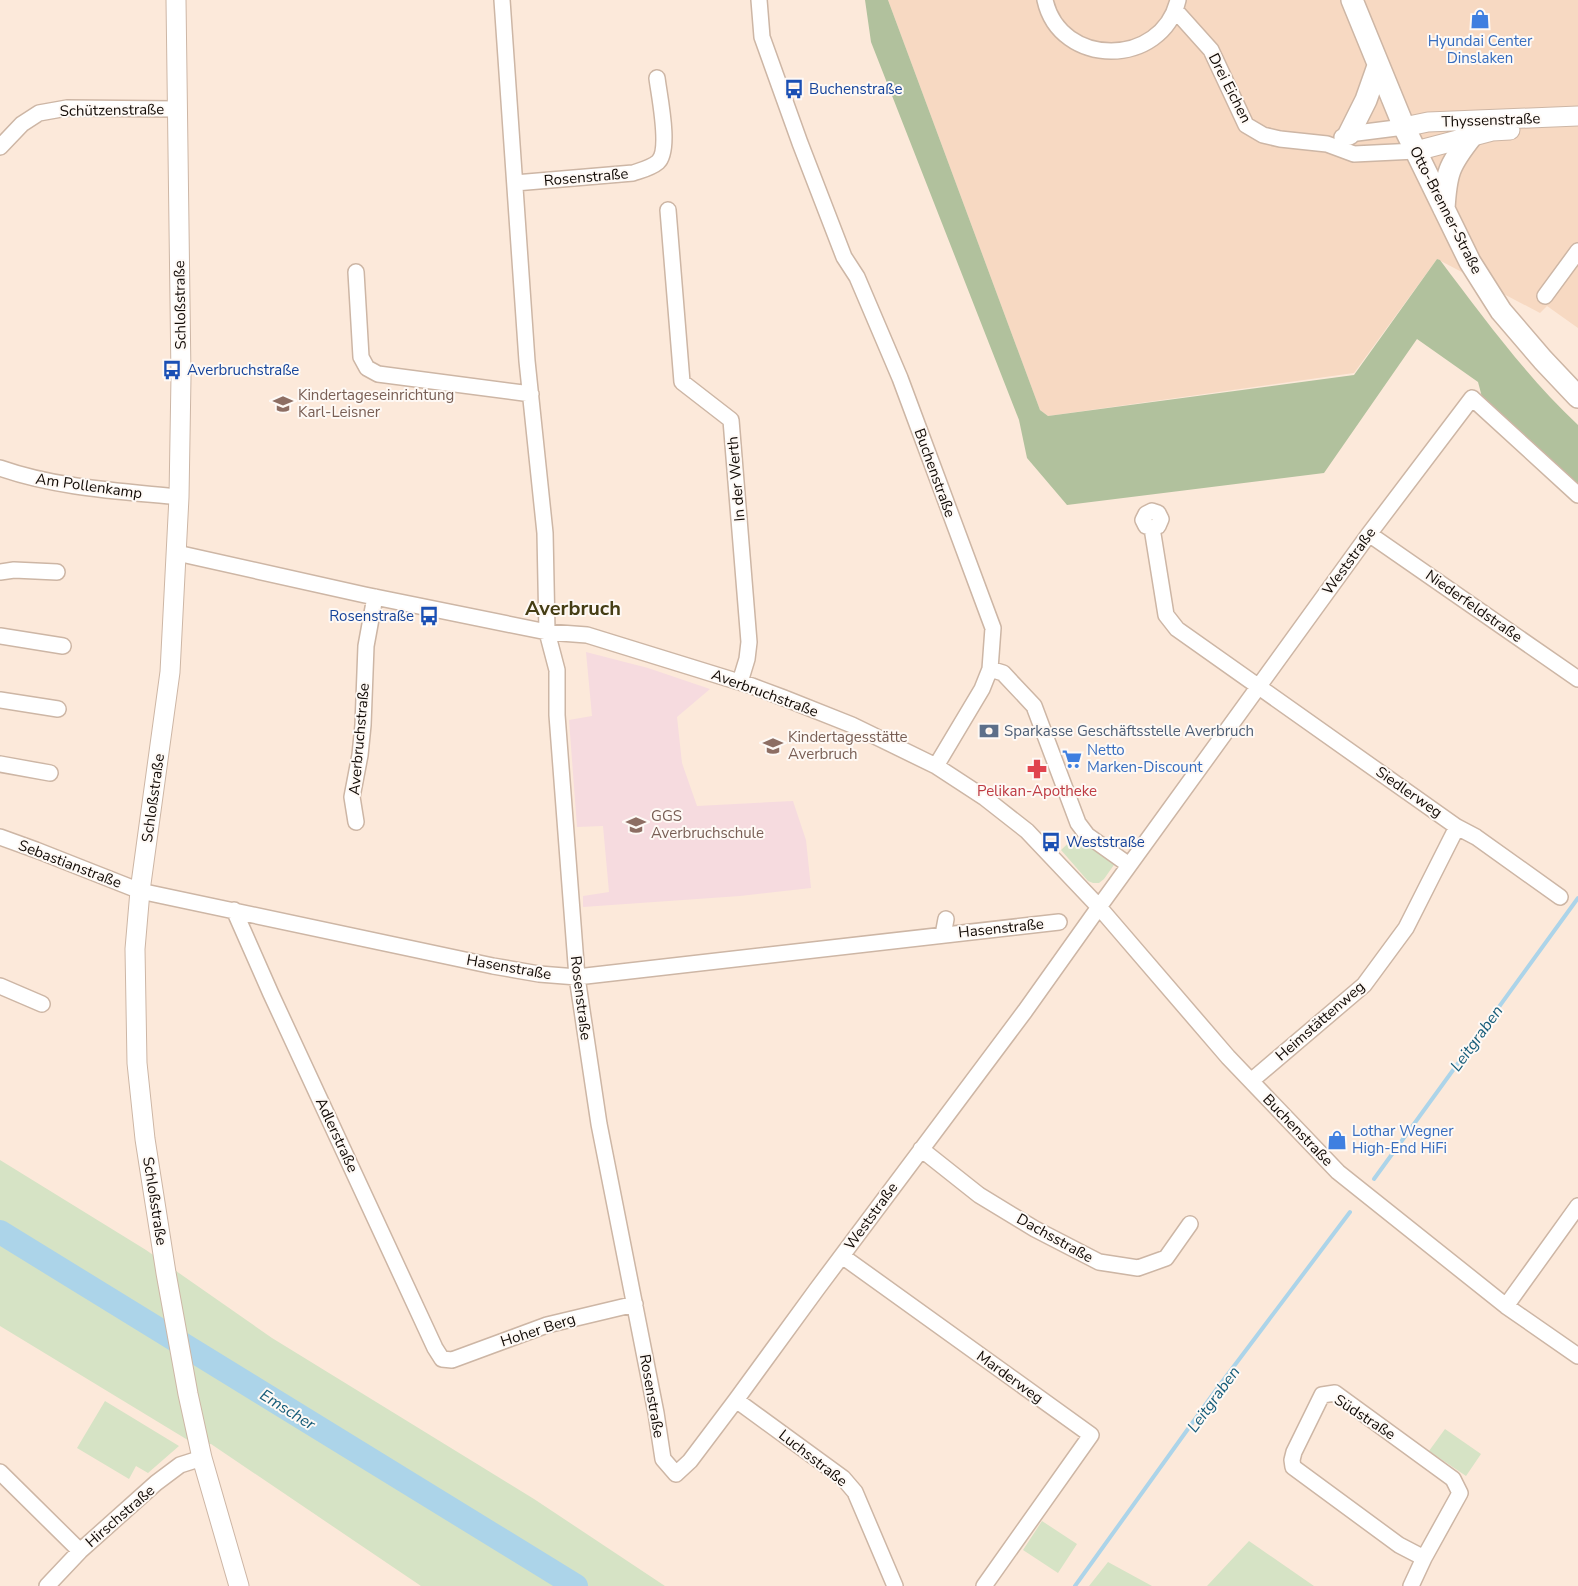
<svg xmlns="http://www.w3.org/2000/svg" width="1578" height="1586" viewBox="0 0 1578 1586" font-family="'Nunito Sans',sans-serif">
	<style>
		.built { fill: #f7d9c2 }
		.education { fill: #f6dbdf }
		.green { fill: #d6e3c5 }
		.forest { fill: #b1c19d }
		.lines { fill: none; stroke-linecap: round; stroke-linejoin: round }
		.stream { stroke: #acd4e9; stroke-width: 4 }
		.river { stroke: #acd4e9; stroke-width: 24 }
		.minor-casing { stroke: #cdb6a5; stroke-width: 18 }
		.tertiary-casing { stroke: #cdb6a5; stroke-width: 21 }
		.secondary-casing { stroke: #cdb6a5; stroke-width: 24 }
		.minor { stroke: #fff; stroke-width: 15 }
		.tertiary { stroke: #fff; stroke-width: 19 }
		.secondary { stroke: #fff; stroke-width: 21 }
		.labels { text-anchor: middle; stroke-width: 4; stroke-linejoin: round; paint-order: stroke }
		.shop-label { font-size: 15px; fill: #366cbe; stroke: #fef9f5; text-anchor: start }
		.street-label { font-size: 15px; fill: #110a05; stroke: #fef9f5 }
		.transit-label { font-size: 15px; fill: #164399; stroke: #fef9f5; text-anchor: start }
		.education-label { font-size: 15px; fill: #785e54; stroke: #fef9f5; text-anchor: start }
		.service-label { font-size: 15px; fill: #4e5e75; stroke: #fef9f5; text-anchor: start }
		.health-label { font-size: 15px; fill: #be3a42; stroke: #fef9f5 }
		.water-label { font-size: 16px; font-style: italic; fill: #165c79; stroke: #fef9f5 }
		.district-label { font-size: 20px; font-weight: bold; fill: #453d14; stroke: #fef9f5 }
	</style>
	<rect width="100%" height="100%" fill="#fce9da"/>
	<path class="built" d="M 888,0 L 1578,0 L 1578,328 L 1547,306 L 1540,313 L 1437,259 L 1354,373 L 1048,416 L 1040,410 Z"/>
	<path class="education" d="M 586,652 L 648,668 L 710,689 L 677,717 L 682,763 L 697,806 L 793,801 L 806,840 L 811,888 L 740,896 L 583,907 L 583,896 L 609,892 L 603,826 L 577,827 L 569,720 L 592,716 Z"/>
	<path class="green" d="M 1079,833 L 1116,862 L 1104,879 L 1099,883 L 1093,883 L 1088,881 L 1061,850 Z
		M 0,1160 L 146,1250 L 272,1338 L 534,1499 L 665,1586 L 421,1586 L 211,1444 L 196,1445 L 0,1326 Z
		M 105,1401 L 179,1446 L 148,1473 L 136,1466 L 129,1479 L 77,1448 Z
		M 1445,1429 L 1481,1454 L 1466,1476 L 1429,1451 Z
		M 1042,1521 L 1077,1544 L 1058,1573 L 1023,1550 Z
		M 1249,1541 L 1314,1586 L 1207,1586 Z
		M 1108,1562 L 1152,1586 L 1089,1586 Z"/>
	<path class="forest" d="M 865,0 L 888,0 L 1040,410 L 1048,416 L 1354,375 L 1437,259 L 1440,260 C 1483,317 1526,376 1578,425 L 1578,484 L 1482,397 L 1478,382 L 1417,339 L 1324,473 L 1067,505 L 1027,458 L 1019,420 L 871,42 Z"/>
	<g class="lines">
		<path class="stream" d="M 1374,1179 L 1578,898
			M 1075,1586 L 1216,1390 L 1350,1212"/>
		<path class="river" d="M 0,1232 L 576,1586"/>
		<defs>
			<path id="minor" d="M 502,0 L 527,361 L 545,533 L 547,632 L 557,670 L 557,715 L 577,977 L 599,1124 L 656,1413 L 663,1459 L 676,1474 L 690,1461 L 736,1400 L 817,1289 L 1025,1011 L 1099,907 L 1369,534 L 1472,398 L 1578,495
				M 759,0 L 762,37 L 800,143 L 844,257 L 857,277 L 900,378 L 993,628 L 990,669 L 982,689 L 936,766
				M 1045,0 C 1060,68 1162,68 1178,0
				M 1176,11 L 1211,50 L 1246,125 L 1263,135 L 1280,139 L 1327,144 L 1354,154 L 1416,151
				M 1342,137 L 1349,134 L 1404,127
				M 0,147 L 22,124 L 39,113 L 67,108 L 176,109
				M 515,183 L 633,173 C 642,170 651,168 658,162 C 671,150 659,95 657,78
				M 668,210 L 682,382 L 731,420 L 749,642 L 747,659 L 740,682
				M 356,272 L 361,357 L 367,368 L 378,374 L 531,394
				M 1545,296 L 1578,251
				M 0,468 C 57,488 119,491 179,497
				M 1152,528 L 1158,526 L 1161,519 L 1158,513 L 1152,511 L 1146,514 L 1143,520 L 1146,526 L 1152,528 L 1166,615 L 1177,629 L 1457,827 L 1476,837 L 1560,897
				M 1369,534 L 1578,679
				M 177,553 L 365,595 L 547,632 L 587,635 L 752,686 L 784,698 L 852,725 L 936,766 L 985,798 L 1027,831 L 1099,907 L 1228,1057 L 1338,1172 L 1506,1306 L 1578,1356
				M 0,572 L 14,570 L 57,572
				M 0,636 L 63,646
				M 990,669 L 1003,673 L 1034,706 L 1078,823 L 1087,835 L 1129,865
				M 0,700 L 58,709
				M 0,764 L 50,773
				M 356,822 L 352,797 L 360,755 L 363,725 L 366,646 L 375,597
				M 0,837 L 36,850 L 140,891 L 493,966 L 539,974 L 577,977 L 1059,922
				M 234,910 L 271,994 L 435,1348 L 442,1359 L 452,1360 L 547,1325 L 635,1304
				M 943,935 L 946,919
				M 0,986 L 42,1004
				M 1251,1081 L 1364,985 L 1406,928 L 1457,827
				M 921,1149 L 979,1195 L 1035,1229 L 1099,1262 L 1138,1268 L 1166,1258 L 1190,1224
				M 842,1256 L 1091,1435 L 984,1586
				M 1506,1306 L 1578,1206
				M 736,1400 L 843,1478 L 855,1492 L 895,1586
				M 0,1472 L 80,1551
				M 47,1586 L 80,1551 L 156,1483 L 180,1465 L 202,1458
				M 1411,1586 L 1424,1558 L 1399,1545 L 1293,1467 L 1292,1460 L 1294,1452 L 1322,1395 L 1335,1393 L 1453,1479 L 1460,1493 L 1424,1558"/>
			<path id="tertiary" d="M 176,0 L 181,377 L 179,497 L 170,672 L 140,891 L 135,949 L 137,1063 L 145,1139 L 166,1273 L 188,1394 L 202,1458 L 239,1586
				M 1404,127 L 1428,122 L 1578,116
				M 1416,151 L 1492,131 L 1510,130"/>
			<path id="secondary" d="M 1352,0 L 1404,127 L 1470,262 L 1501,311 L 1543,360 L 1578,397
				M 1349,134 L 1366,100 L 1378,66
				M 1444,209 C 1446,173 1449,165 1471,137"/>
		</defs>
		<use href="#minor" class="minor-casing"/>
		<use href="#tertiary" class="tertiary-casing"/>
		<use href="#secondary" class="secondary-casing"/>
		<use href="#minor" class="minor"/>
		<use href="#tertiary" class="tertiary"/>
		<use href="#secondary" class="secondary"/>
	</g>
	<defs>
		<symbol id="shop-bare" viewBox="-9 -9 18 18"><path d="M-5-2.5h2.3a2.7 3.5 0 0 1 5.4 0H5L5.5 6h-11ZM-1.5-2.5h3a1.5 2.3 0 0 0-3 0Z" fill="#3f7fe0" stroke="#fef9f5" stroke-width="2.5" paint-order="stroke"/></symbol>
		<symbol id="bus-bare" viewBox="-9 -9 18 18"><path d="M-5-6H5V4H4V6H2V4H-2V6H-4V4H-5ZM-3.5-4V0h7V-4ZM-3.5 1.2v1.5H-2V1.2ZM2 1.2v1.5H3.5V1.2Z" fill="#1a4fb4" stroke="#fef9f5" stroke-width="2.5" paint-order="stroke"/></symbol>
		<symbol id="school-bare" viewBox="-9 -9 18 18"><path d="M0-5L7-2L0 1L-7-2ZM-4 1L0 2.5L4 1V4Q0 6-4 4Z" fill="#8d6e63" stroke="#fef9f5" stroke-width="2.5" paint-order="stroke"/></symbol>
		<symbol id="bank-bare" viewBox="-9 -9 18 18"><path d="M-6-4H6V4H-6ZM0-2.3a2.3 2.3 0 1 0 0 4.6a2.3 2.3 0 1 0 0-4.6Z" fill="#5c6f8a" stroke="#fef9f5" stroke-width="2.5" paint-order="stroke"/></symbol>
		<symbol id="supermarket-bare" viewBox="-9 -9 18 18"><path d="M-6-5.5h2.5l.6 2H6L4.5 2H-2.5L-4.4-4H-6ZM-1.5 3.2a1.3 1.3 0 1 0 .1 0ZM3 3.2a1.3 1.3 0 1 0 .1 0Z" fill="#3f7fe0" stroke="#fef9f5" stroke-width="2.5" paint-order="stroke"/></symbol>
		<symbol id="pharmacy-bare" viewBox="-9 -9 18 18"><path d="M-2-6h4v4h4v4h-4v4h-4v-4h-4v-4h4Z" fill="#e0444e" stroke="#fef9f5" stroke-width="2.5" paint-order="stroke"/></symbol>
	</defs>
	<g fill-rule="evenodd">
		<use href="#shop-bare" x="1466" y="5" width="28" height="28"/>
		<use href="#bus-bare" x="780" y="75" width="28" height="28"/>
		<use href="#bus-bare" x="158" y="356" width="28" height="28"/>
		<use href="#school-bare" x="269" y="390" width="28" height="28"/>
		<use href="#bus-bare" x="415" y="602" width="28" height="28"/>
		<use href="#bank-bare" x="975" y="717" width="28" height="28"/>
		<use href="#school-bare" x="759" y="732" width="28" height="28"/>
		<use href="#supermarket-bare" x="1058" y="745" width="28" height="28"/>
		<use href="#pharmacy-bare" x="1023" y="755" width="28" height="28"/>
		<use href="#school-bare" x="622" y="811" width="28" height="28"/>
		<use href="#bus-bare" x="1037" y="828" width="28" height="28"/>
		<use href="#shop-bare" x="1323" y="1126" width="28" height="28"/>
	</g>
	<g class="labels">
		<g class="shop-label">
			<text x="1480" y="46" text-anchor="middle">Hyundai Center<tspan x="1480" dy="17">Dinslaken</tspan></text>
			<text x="1087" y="755">Netto<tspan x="1087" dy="17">Marken-Discount</tspan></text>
			<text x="1352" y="1136">Lothar Wegner<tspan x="1352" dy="17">High-End HiFi</tspan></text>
		</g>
		<g class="street-label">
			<text transform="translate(1230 88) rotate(63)" y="5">Drei Eichen</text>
			<text transform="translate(112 110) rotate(-1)" y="5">Schützenstraße</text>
			<text transform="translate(1491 120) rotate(-2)" y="5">Thyssenstraße</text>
			<text transform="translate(586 177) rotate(-5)" y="5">Rosenstraße</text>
			<text transform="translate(1446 210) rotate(63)" y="5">Otto-Brenner-Straße</text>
			<text transform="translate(180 305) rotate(-91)" y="5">Schloßstraße</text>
			<text transform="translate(935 473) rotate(70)" y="5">Buchenstraße</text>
			<text transform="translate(736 479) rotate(-95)" y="5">In der Werth</text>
			<text transform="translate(89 486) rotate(8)" y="5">Am Pollenkamp</text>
			<text transform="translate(1349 561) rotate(-54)" y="5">Weststraße</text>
			<text transform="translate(1474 606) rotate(35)" y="5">Niederfeldstraße</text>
			<text transform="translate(765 693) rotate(20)" y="5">Averbruchstraße</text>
			<text transform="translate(359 739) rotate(-85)" y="5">Averbruchstraße</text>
			<text transform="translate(1409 792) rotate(35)" y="5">Siedlerweg</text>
			<text transform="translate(153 798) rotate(-82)" y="5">Schloßstraße</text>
			<text transform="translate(70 864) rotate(21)" y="5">Sebastianstraße</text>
			<text transform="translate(1001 928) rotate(-6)" y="5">Hasenstraße</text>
			<text transform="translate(509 967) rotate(10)" y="5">Hasenstraße</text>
			<text transform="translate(581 998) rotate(83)" y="5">Rosenstraße</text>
			<text transform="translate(1320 1021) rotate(-41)" y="5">Heimstättenweg</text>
			<text transform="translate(1298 1130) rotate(46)" y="5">Buchenstraße</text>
			<text transform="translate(337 1135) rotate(65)" y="5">Adlerstraße</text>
			<text transform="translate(155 1201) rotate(81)" y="5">Schloßstraße</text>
			<text transform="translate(871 1216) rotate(-54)" y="5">Weststraße</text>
			<text transform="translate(1055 1238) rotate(29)" y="5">Dachsstraße</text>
			<text transform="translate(538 1330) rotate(-18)" y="5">Hoher Berg</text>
			<text transform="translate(1010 1377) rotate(36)" y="5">Marderweg</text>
			<text transform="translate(652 1396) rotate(80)" y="5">Rosenstraße</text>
			<text transform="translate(1365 1417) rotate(33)" y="5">Südstraße</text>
			<text transform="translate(813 1458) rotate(38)" y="5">Luchsstraße</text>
			<text transform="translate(120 1516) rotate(-41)" y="5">Hirschstraße</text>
		</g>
		<g class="transit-label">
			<text x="809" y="94">Buchenstraße</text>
			<text x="187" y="375">Averbruchstraße</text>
			<text x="414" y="621" text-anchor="end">Rosenstraße</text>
			<text x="1066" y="847">Weststraße</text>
		</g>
		<g class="education-label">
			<text x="298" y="400">Kindertageseinrichtung<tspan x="298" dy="17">Karl-Leisner</tspan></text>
			<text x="788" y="742">Kindertagesstätte<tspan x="788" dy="17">Averbruch</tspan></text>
			<text x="651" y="821">GGS<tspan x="651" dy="17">Averbruchschule</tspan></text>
		</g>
		<g class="service-label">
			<text x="1004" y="736">Sparkasse Geschäftsstelle Averbruch</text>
		</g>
		<g class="health-label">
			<text x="1037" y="796">Pelikan-Apotheke</text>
		</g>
		<g class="water-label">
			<text transform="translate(1476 1038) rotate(-54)" y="6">Leitgraben</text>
			<text transform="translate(1213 1399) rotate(-54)" y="6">Leitgraben</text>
			<text transform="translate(288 1409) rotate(32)" y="6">Emscher</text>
		</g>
		<g class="district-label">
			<text x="573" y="615">Averbruch</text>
		</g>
	</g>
</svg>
